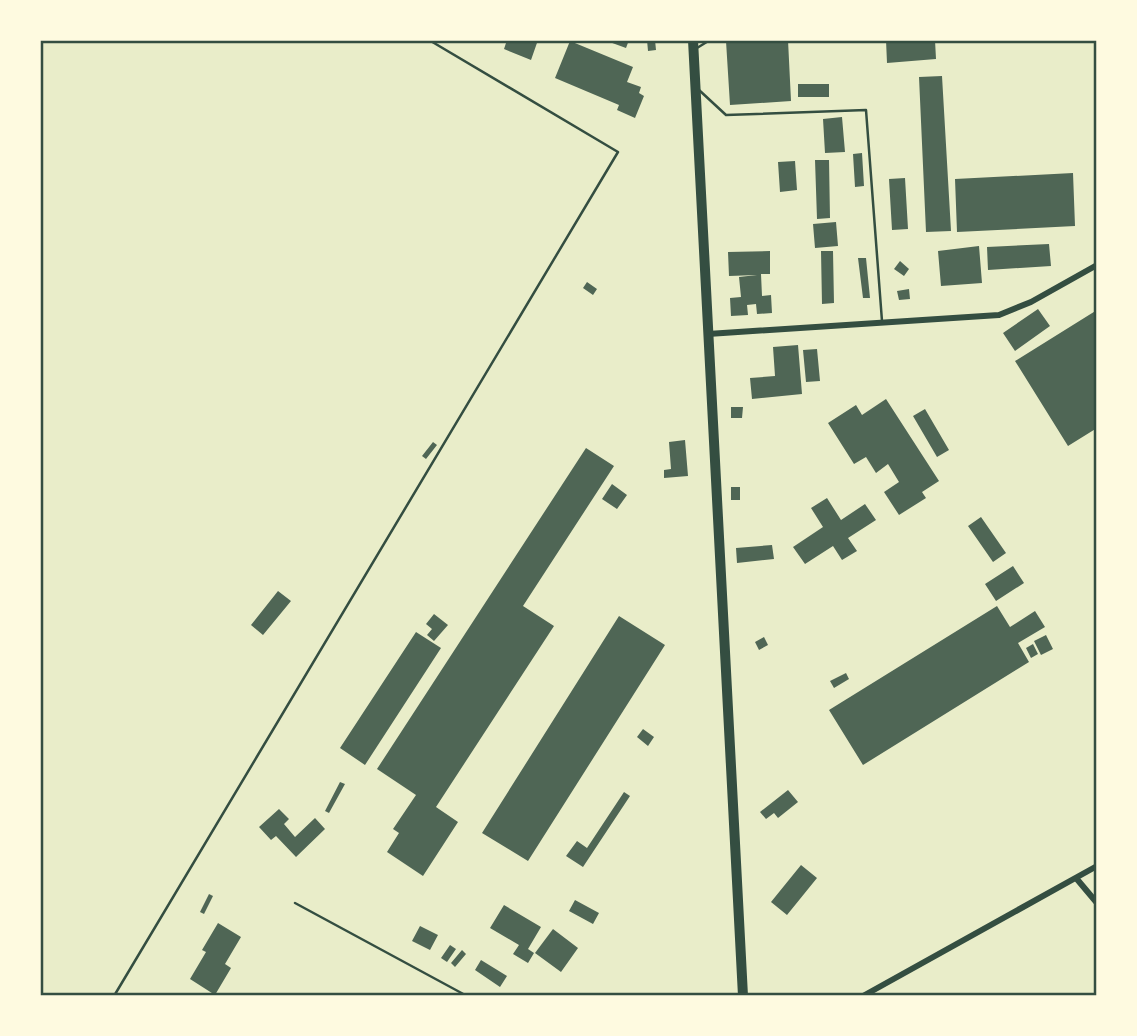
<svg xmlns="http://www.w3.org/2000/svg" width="1137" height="1036" viewBox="0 0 1137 1036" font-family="'PT Sans',sans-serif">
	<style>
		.building { fill: #4f6655 }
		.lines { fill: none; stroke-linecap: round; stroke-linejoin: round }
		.service { stroke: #344e41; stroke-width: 2.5 }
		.minor { stroke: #344e41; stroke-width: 6 }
		.primary { stroke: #344e41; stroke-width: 10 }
		.neatline { fill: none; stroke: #344e41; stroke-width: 2.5 }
	</style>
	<rect width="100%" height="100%" fill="#e9edc9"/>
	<path class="building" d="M 507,40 L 538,40 L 531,60 L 504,49 Z
		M 604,40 L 629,40 L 626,48 Z
		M 647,40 L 655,40 L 656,50 L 648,51 Z
		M 788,40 L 791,101 L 730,105 L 726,41 Z
		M 886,40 L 935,40 L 936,59 L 887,63 Z
		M 570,41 L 633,67 L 627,82 L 641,87 L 639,93 L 644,96 L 635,118 L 617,110 L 619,105 L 555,78 Z
		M 942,76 L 951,231 L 926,232 L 919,77 Z
		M 798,84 L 829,84 L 829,97 L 798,97 Z
		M 842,117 L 845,152 L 825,153 L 823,119 Z
		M 862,153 L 864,186 L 855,187 L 853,154 Z
		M 815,160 L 829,160 L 830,218 L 817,219 Z
		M 795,161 L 797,190 L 780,192 L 778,162 Z
		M 1073,173 L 1075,226 L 957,232 L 955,179 Z
		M 905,178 L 908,229 L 892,230 L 889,179 Z
		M 836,222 L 838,246 L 815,248 L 813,224 Z
		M 1049,244 L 1051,266 L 988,270 L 987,247 Z
		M 979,246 L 982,283 L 941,286 L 938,251 Z
		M 770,251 L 770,274 L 761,274 L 762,296 L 771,295 L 772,313 L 757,314 L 756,304 L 747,305 L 748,315 L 731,316 L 730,298 L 741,297 L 739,277 L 757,275 L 729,276 L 728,252 Z
		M 821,251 L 833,251 L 834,303 L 822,304 Z
		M 858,258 L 866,258 L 870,298 L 863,298 Z
		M 900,261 L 909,269 L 904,276 L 894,269 Z
		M 587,282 L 597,289 L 593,295 L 583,288 Z
		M 909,289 L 910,299 L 899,300 L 897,291 Z
		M 1038,309 L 1050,326 L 1015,351 L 1003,333 Z
		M 1097,310 L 1097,428 L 1068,446 L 1015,361 Z
		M 798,345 L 802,394 L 752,399 L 750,378 L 775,376 L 773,347 Z
		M 817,349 L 820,381 L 806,382 L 803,350 Z
		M 886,399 L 939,481 L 922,492 L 926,498 L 899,515 L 884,492 L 899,482 L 888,464 L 876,473 L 866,457 L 854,464 L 828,423 L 856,405 L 862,415 Z
		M 731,407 L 743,407 L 742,418 L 731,418 Z
		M 925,409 L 949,450 L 937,457 L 913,416 Z
		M 685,440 L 688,476 L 664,478 L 664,470 L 671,469 L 669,442 Z
		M 433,442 L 437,445 L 426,459 L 422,456 Z
		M 586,448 L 614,466 L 523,606 L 554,626 L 436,807 L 458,822 L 423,876 L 387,852 L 399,833 L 393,829 L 416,795 L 377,769 Z
		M 612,484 L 627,495 L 617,509 L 602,499 Z
		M 731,487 L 740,487 L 740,500 L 731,500 Z
		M 827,498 L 841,520 L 865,504 L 876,520 L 848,538 L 857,551 L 842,560 L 833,546 L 805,564 L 793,547 L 823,527 L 811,508 Z
		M 981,517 L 1006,553 L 993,562 L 968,526 Z
		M 772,545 L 774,559 L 737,563 L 736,548 Z
		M 1013,566 L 1024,583 L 996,601 L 985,584 Z
		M 278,591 L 291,601 L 263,635 L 251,625 Z
		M 997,606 L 1010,627 L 1035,611 L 1045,627 L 1018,643 L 1029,662 L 863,765 L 829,710 Z
		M 434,614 L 448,625 L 434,641 L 427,635 L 432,629 L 426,624 Z
		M 619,616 L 665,645 L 528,861 L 482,833 Z
		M 416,632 L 441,648 L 365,765 L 340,748 Z
		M 1046,635 L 1053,649 L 1041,655 L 1034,641 Z
		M 764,637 L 768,645 L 759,650 L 755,642 Z
		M 1033,644 L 1038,654 L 1031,658 L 1026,648 Z
		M 846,673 L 849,679 L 834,688 L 830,681 Z
		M 643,729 L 654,737 L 648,746 L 637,737 Z
		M 340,782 L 345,784 L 329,813 L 325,811 Z
		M 788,790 L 798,802 L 778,818 L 774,813 L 766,819 L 760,812 Z
		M 624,792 L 630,796 L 583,867 L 566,856 L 577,841 L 587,848 Z
		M 279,809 L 289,819 L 284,824 L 295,837 L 315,818 L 325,829 L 296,857 L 276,836 L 271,840 L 259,827 Z
		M 801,865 L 817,878 L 787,915 L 771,902 Z
		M 209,894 L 213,896 L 204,914 L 200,912 Z
		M 575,900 L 599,913 L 593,924 L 569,911 Z
		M 504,905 L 541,927 L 528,949 L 534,953 L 528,963 L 513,954 L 519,945 L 490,928 Z
		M 218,923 L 241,937 L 225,964 L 231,968 L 215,995 L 190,979 L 206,952 L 202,950 Z
		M 420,926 L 438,935 L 430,950 L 412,941 Z
		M 553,929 L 578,948 L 561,972 L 535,953 Z
		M 450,945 L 456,949 L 447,962 L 441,958 Z
		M 462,950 L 466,954 L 455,967 L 451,963 Z
		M 481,960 L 507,976 L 500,987 L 475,970 Z"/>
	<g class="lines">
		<path class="service" d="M 697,48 L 710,40
			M 699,90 L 726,115 L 866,110 L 882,321
			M 295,903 L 467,996
			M 114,996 L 618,152 L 429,40"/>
		<path class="minor" d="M 708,334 L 999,315 L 1031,302 L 1097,265
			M 1076,878 L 1097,903
			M 863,996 L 1097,866"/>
		<path class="primary" d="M 693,40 L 743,996"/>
	</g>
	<rect width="1137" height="1036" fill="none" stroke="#fefae0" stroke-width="84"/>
	<rect x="42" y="42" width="1053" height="952" class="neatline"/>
</svg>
